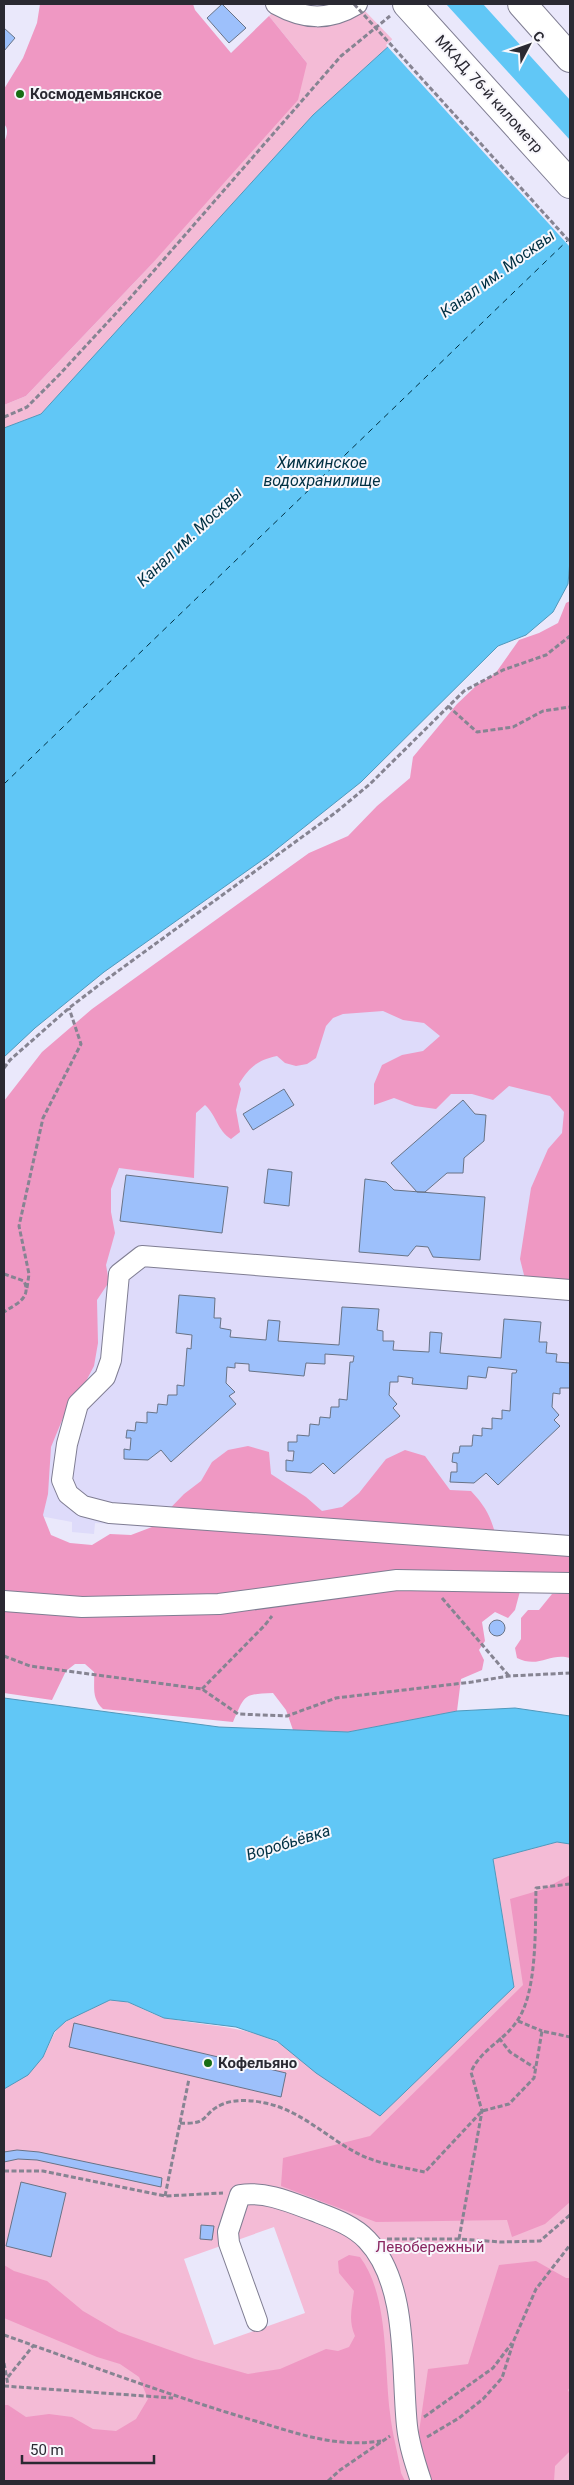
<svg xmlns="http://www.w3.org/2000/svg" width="574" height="2485" viewBox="0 0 574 2485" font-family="Roboto,sans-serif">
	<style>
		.built { fill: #dedbfa }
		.green { fill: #f4bbd6; fill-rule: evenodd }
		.forest { fill: #ef98c3 }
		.water { fill: #61c7f6; stroke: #5098bb }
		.pier { fill: #eae8fb }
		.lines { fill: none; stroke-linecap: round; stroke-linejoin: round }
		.ferry { stroke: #003043; stroke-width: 1; stroke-dasharray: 6 5; stroke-linecap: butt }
		.building { fill: #9dc0fb; stroke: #687386 }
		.minor-casing { stroke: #7f7d92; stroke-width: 22 }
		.highway-casing { stroke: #7f7d92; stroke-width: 30 }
		.path { stroke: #868492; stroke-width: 3; stroke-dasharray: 5 2.5; stroke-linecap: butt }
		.minor { stroke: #fff; stroke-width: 20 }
		.highway { stroke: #fff; stroke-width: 28 }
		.path-bridge { stroke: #868492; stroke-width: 3; stroke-dasharray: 5 2.5; stroke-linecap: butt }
		.poi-dot { fill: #186d14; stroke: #f8f7fc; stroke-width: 2 }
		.labels { text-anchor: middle; stroke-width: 4; stroke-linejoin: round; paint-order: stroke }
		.poi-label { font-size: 15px; font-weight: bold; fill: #2a2932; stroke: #f8f7fc; text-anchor: start }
		.street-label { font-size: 15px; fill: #2a2932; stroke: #f8f7fc }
		.park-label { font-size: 15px; fill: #8a2761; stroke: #f8f7fc }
		.water-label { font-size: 16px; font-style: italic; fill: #003043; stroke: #f8f7fc }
	</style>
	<rect width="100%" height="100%" fill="#eae8fb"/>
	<path class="built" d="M 570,766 L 570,1559 L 95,1523 L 94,1534 L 72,1532 L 72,1522 L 29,1514 L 87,1138 Z"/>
	<path class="green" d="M 362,8 L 394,41 L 313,115 L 41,414 L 4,428 L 4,405 L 26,396 L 150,266 L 307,63 L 269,16 L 276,10 Z
		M 557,1842 L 570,1844 L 570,2481 L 4,2481 L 4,2089 C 19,2080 31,2072 42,2058 C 51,2045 52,2029 67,2021 C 72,2018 109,2000 112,2000 C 133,2000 147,2014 166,2018 C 212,2028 253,2024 294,2052 L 514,1987 L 493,1859 ZM 274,2227 L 305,2313 L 214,2345 L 184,2259 Z"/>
	<path class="forest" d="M 40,4 L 193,4 L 195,10 L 231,53 L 269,16 L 307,63 L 298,100 L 150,266 L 26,396 L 4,405 L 4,142 C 7,136 9,129 4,124 L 4,89 L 23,58 L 37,23 Z
		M 570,601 L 570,1282 L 525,1279 L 520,1259 L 531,1188 L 548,1149 L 562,1133 L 564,1112 L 550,1096 L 509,1086 L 493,1100 L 472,1094 L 451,1094 L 436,1109 L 415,1106 L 394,1098 L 374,1105 L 374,1084 L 382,1065 L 402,1055 L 423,1051 L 440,1036 L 424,1023 L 403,1020 L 383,1011 L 343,1014 L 333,1018 L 326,1026 L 316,1058 L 307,1064 L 296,1066 L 285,1063 L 277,1056 C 258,1060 249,1067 239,1084 L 241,1089 L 236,1110 L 240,1132 L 231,1139 C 217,1130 217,1116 205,1105 L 196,1113 L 194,1178 L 119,1168 L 111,1189 L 111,1212 L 115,1233 L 106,1265 L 109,1282 L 97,1300 L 98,1343 L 94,1366 L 84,1385 L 70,1401 L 51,1447 L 48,1494 L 43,1515 L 51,1535 L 70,1543 L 92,1545 L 110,1534 L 131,1535 L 152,1527 L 184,1494 L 201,1481 L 212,1462 L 228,1450 L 248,1446 L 269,1452 L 271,1474 L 306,1497 L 322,1511 L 342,1507 L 359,1493 L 386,1459 L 405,1450 L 425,1456 L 450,1490 L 471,1491 C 489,1510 493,1522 498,1547 L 570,1552 L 570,1575 L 523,1580 L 515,1610 L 508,1618 L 495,1612 L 482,1622 L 485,1641 L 479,1650 L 484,1660 L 482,1670 L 461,1679 L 457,1711 L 348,1732 L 293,1730 L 286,1710 L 273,1693 C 243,1694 245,1695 233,1722 L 103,1709 C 91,1698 95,1687 94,1672 L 85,1664 L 75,1664 L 66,1671 L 52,1700 L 4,1693 L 4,1101 L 42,1052 L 92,1009 L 309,853 L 348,836 L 377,806 L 410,778 L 413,757 L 457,704 L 477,685 L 495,674 L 519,640 L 539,633 L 558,623 L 566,603 Z
		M 570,1593 L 570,1658 C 550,1652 539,1669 517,1658 L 515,1648 L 521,1639 L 521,1618 L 528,1610 L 539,1610 L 552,1594 Z
		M 570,1875 L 570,2202 L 545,2224 L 512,2237 L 507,2220 L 376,2222 L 281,2186 L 283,2158 L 370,2136 L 523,1985 L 510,1899 L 544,1889 Z
		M 349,2255 L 360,2257 C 389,2295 384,2366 390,2413 C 392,2433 398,2453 401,2473 L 405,2481 L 4,2481 L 4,2405 L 8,2405 L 26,2417 L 49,2414 L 72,2417 L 93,2429 L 116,2431 L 136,2419 L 148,2399 L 139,2377 L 120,2364 L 97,2357 L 4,2318 L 4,2265 L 14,2271 L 47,2281 L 83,2311 L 119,2332 L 195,2359 L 248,2374 L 280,2369 L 326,2349 L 338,2351 L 349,2347 L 355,2336 C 348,2320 352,2308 354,2291 L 339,2273 L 338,2261 Z
		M 536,2261 L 566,2278 L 570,2278 L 570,2387 L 568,2390 L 570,2394 L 570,2451 L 555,2466 L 554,2481 L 426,2481 L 418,2439 L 428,2369 L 468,2364 L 499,2265 Z"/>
	<path class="water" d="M 435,4 L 570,4 L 570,560 L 568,584 L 553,612 L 526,635 L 498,646 L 361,782 L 268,856 L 104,972 L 35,1028 L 4,1057 L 4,428 L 41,414 L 313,115 Z
		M 4,1698 L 219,1727 L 348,1732 L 457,1711 L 515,1708 L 570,1716 L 570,1844 L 557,1842 L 493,1859 L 514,1987 L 380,2116 L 316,2073 L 277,2041 L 236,2027 L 164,2018 L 128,2002 L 110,2000 L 66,2021 L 54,2032 L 43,2057 L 28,2075 L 4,2089 Z"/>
	<path class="pier" d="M 431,4 L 446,4 L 570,140 L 570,247 L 386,45 Z
		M 483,4 L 570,4 L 570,100 Z"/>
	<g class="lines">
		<path class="ferry" d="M 4,784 L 570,238"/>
	</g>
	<path class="building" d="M 222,4 L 246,28 L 229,43 L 207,18 Z
		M 4,28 L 15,38 L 4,51 Z
		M 284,1089 L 294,1105 L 253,1130 L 243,1114 Z
		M 463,1100 L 475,1114 L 486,1115 L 484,1141 L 464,1158 L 463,1173 L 447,1173 L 425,1192 L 417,1192 L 391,1163 Z
		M 268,1169 L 292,1172 L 289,1206 L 264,1203 Z
		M 126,1175 L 228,1187 L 222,1233 L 120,1221 Z
		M 365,1179 L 386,1182 L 394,1190 L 485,1197 L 480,1260 L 433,1257 L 428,1247 L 416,1246 L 408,1256 L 359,1252 Z
		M 179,1295 L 215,1298 L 214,1318 L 221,1318 L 220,1328 L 231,1330 L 230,1337 L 266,1340 L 268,1320 L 280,1321 L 278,1341 L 339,1345 L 342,1307 L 379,1309 L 377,1330 L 383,1331 L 383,1341 L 394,1341 L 393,1350 L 429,1352 L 430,1332 L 442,1333 L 440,1353 L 501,1358 L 504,1319 L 541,1322 L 539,1342 L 547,1342 L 546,1353 L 557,1354 L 556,1362 L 570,1363 L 570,1388 L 560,1388 L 560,1394 L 553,1393 L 552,1407 L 559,1415 L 554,1420 L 560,1426 L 498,1485 L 486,1473 L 474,1483 L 450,1482 L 451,1472 L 457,1472 L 457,1463 L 452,1462 L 453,1453 L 459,1453 L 460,1446 L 472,1446 L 473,1435 L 482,1436 L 482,1428 L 492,1429 L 492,1418 L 502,1419 L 502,1410 L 510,1411 L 512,1373 L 516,1373 L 517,1370 L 488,1367 L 486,1378 L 468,1376 L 467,1389 L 412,1384 L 413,1378 L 398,1376 L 398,1382 L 390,1382 L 389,1395 L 397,1404 L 393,1408 L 400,1416 L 334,1474 L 323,1463 L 311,1473 L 286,1471 L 286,1460 L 293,1461 L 294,1451 L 288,1451 L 288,1442 L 297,1442 L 297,1435 L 309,1436 L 310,1424 L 319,1425 L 320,1417 L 330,1418 L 331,1407 L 339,1407 L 339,1399 L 347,1400 L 350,1362 L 353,1362 L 354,1356 L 325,1354 L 325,1364 L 306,1363 L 304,1376 L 249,1371 L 249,1364 L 235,1363 L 235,1368 L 227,1367 L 226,1383 L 235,1392 L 229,1396 L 236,1404 L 171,1462 L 161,1450 L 148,1460 L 124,1459 L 124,1449 L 130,1450 L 131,1438 L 126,1438 L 127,1430 L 135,1431 L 136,1422 L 147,1423 L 147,1412 L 157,1413 L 158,1404 L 167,1405 L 168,1395 L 177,1395 L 177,1385 L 184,1386 L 187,1348 L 191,1349 L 192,1335 L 176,1333 Z
		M489 1628a8 8 0 1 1 16 0a8 8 0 1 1-16 0Z
		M 74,2023 L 286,2073 L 281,2097 L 69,2047 Z
		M 17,2150 L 39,2152 L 162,2178 L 161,2187 L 37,2160 L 18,2159 L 4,2162 L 4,2152 Z
		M 21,2182 L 66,2193 L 51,2257 L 6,2246 Z
		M 201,2225 L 214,2226 L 212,2240 L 200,2239 Z"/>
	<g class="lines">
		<defs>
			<path id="minor" d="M 276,4 C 305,20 329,21 357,4
				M 570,1290 L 142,1256 L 119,1274 L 111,1360 L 105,1377 L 78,1404 L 67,1444 L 62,1480 L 68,1494 L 83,1506 L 110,1513 L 570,1546
				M 4,1601 L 82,1607 L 219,1604 L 397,1580 L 570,1583
				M 257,2321 L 229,2243 L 228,2232 L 240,2195 C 265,2191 290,2202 314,2211 C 332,2218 353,2225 367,2240 C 409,2284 401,2369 407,2426 C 409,2445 415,2463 421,2481"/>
			<path id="highway" d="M 407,4 L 570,184
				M 522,4 L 570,58"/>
		</defs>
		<use href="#minor" class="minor-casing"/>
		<use href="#highway" class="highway-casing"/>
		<path class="path" d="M 4,417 L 27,407 L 59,375 L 131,297 L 341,56 L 390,16
			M 448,706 L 477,732 L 513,727 L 543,711 L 570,707
			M 4,1068 L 10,1060 L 69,1008 L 103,982 L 335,813 L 370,784 L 464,691 L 503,670 L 546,655 L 570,636
			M 4,1274 L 24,1281 C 32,1298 16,1304 4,1312
			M 27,1288 L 29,1274 L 19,1226 L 43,1118 L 81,1044 L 69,1008
			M 442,1598 L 509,1676
			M 4,1656 L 30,1666 L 202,1689 L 238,1714 L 287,1716 L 336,1698 L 472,1682 L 509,1676 L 570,1673
			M 202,1689 L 265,1625 L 272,1616
			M 518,2021 L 542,2031
			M 499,2038 L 510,2052 L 535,2068
			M 180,2123 C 211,2125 201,2113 223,2104 C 235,2099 252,2100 265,2103 C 300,2110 325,2136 355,2152 C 376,2164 402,2167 425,2172 L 482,2111 L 509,2104 L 534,2078 L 542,2031 L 570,2037
			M 4,2171 L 43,2171 L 165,2196 L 223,2193
			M 165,2196 L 189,2079
			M 387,2239 L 459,2239 L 501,2242 L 540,2241 L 570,2215
			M 459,2239 L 482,2111 L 471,2072 C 481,2049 504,2041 517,2021 C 538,1992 535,1924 536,1888 L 570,1884
			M 4,2335 C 86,2364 168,2395 252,2420 C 297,2433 334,2448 381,2441
			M 4,2363 L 8,2385
			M 8,2377 L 33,2346
			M 4,2386 L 173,2398
			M 424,2417 L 493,2368 L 512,2343
			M 427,2437 L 459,2418 L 483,2399 L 502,2378 L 514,2340 L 536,2289 L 570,2245
			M 328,2481 L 340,2470 L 390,2436"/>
		<use href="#minor" class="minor"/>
		<use href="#highway" class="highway"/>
		<path class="path-bridge" d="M 354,4 L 570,242"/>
	</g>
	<g class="poi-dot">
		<circle cx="20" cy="94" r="5"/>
		<circle cx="208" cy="2063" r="5"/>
	</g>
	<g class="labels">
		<g class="poi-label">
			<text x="30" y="99">Космодемьянское</text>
			<text x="218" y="2068">Кофельяно</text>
		</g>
		<g class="street-label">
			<text transform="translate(489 94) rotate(48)" y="5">МКАД, 76-й километр</text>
		</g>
		<g class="park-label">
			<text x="430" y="2252">Левобережный</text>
		</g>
		<g class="water-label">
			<text transform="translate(497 273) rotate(-36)" y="6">Канал им. Москвы</text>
			<text x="322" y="468">Химкинское<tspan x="322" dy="18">водохранилище</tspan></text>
			<text transform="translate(189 536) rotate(-43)" y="6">Канал им. Москвы</text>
			<text transform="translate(288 1842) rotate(-17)" y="6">Воробьёвка</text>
		</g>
	</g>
	<rect width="574" height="2485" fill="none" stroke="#2a2932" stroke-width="10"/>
	<g transform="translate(529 45) rotate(49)" stroke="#f8f7fc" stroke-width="4" paint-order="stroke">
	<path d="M0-4L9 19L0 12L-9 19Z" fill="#2a2932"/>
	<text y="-8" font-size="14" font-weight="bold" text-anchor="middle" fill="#2a2932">С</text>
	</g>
	<path d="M22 2455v8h132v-8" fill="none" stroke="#2a2932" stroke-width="2.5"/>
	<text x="30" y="2455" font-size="15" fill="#2a2932" stroke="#f8f7fc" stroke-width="4" paint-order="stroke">50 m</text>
</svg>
